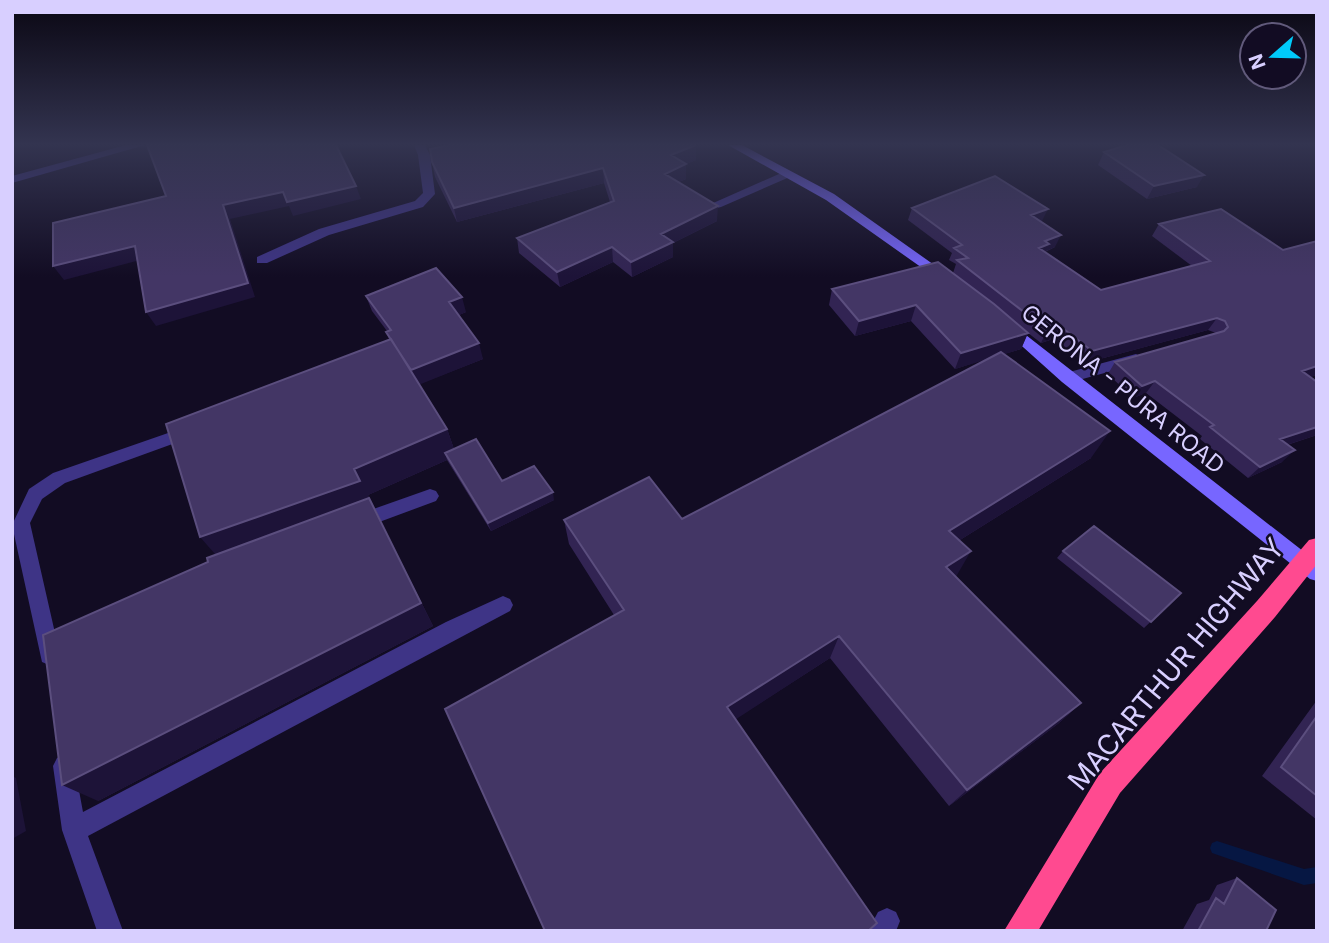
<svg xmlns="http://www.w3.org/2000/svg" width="1329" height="943" viewBox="0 0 1329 943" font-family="Inter,sans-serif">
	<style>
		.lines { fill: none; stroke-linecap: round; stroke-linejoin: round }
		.stream { fill: #061743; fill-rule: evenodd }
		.lane { fill: #3e3486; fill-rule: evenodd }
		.street { fill: #3e3486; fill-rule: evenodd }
		.secondary { fill: #76f; fill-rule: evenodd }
		.highway { fill: #ff4a90; fill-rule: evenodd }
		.wall { fill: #322453 }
		.shaded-wall { fill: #1d1338 }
		.building { fill: #433665; stroke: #5b4e7e; stroke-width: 2 }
		.labels { text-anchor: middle; stroke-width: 5; stroke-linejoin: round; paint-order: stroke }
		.street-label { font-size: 23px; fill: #d8cfff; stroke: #120c23 }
		.near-street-label { font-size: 28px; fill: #d8cfff; stroke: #120c23 }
	</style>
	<rect width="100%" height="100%" fill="#120c23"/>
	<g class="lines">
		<path class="stream" d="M 1217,841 L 1304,869 L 1317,867 L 1317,883 L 1304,885 L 1212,853 L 1210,848 L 1212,843 Z"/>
		<path class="lane" d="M 788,170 L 794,174 L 792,176 L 721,207 L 717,208 L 711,204 Z
			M 194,424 L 200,426 L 202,430 L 200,434 L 65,483 L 42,499 L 30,523 L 60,655 L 56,662 L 49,665 L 42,662 L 12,525 L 29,489 L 53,473 Z
			M 430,489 L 436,491 L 439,496 L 436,501 L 355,531 L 348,528 L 346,523 L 348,518 Z
			M 503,596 L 510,599 L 513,605 L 510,611 L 88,836 L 123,931 L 97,931 L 62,830 L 53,766 L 57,758 L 65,754 L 73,758 L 83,812 L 446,622 Z
			M 887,908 L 896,912 L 900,921 L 896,931 L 868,931 L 878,912 Z"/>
		<path class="street" d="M 126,145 L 145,145 L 12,183 L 12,176 Z
			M 414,145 L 425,145 L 430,155 L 435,194 L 423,207 L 329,235 L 267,263 L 257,263 L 257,257 L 319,229 L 415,201 L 423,193 L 418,155 Z
			M 1136,354 L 1144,359 L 1141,363 L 1068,383 L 1060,378 L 1062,374 Z"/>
		<path class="secondary" d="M 728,145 L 742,145 L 834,194 L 954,279 L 952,282 L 942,282 L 826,200 Z
			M 1008,321 L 1317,562 L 1317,581 L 1310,579 L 1062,382 L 1003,329 L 1001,326 L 1003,323 Z"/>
		<path class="highway" d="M 1317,538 L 1317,564 L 1275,617 L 1120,793 L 1038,931 L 1004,931 L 1100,773 L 1257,601 L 1309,540 Z"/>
	</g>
	<path class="wall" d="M 696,145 L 696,160 L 686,164 L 686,179 L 679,182 L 717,221 L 673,243 L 673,257 L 632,277 L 613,262 L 560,287 L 519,253 L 517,238 L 610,202 L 604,183 L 457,222 L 435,177 L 432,162 Z
		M 1104,152 L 1197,187 L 1147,199 L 1098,165 Z
		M 912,208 L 1042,221 L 1041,222 L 1055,247 L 1045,252 L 1101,290 L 1192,266 L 1152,236 L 1159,224 L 1283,250 L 1317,241 L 1317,375 L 1310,377 L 1317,382 L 1317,435 L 1287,445 L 1282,462 L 1248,478 L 1200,439 L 1202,436 L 1146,393 L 1133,398 L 1108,374 L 1115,362 L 1216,333 L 1208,330 L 1085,363 L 1053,339 L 1041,343 L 1019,326 L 1028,333 L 1021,349 L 1004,354 L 1091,458 L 960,540 L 957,575 L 955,576 L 1081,703 L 1059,723 L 949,806 L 830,658 L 735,719 L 614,615 L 569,544 L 564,520 L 682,519 L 989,358 L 955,369 L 911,321 L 855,336 L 829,305 L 832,289 L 953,273 L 956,264 L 949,260 L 952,253 L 908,220 Z
		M 366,296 L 466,312 L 459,315 L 483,359 L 419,384 L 447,429 L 454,449 L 502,481 L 554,500 L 491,531 L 447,460 L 368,495 L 433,626 L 98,801 L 208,562 L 216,555 L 389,340 L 387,331 L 372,311 Z
		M 1063,551 L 1181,593 L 1144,628 L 1057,558 Z
		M 1317,700 L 1317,820 L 1262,776 Z
		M 1237,878 L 1266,931 L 1182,931 L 1197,904 L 1209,900 L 1217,885 Z"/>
	<path class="shaded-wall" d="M 696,145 L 696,160 L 671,170 L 671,155 Z
		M 686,164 L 686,179 L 665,188 L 665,174 Z
		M 603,168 L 604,183 L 457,222 L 454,208 Z
		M 1204,175 L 1197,187 L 1147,199 L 1154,186 Z
		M 356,186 L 361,199 L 293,216 L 289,206 L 230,219 L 255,297 L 156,326 L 146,312 L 223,205 L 283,192 Z
		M 718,206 L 717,221 L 673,243 L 673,257 L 632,277 L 631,262 L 661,234 Z
		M 1048,209 L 1042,221 L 1026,228 L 1031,215 Z
		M 1061,235 L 1055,247 L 1046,251 L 1043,256 L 1039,248 L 1045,241 Z
		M 135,246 L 144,259 L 64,280 L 53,266 Z
		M 612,247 L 613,262 L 560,287 L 557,272 Z
		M 462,297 L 466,312 L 453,318 L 449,302 Z
		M 916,305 L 911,321 L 855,336 L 859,321 Z
		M 1217,318 L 1208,330 L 1085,363 L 1092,351 Z
		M 1060,326 L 1053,339 L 1041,343 L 1047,330 Z
		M 1028,333 L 1021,349 L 955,369 L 961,353 Z
		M 479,343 L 483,359 L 416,386 L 411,370 Z
		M 1317,366 L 1317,375 L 1290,383 L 1302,371 Z
		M 1155,381 L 1146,393 L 1133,398 L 1142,386 Z
		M 1317,427 L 1317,435 L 1268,451 L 1280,439 Z
		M 447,429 L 456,455 L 445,453 L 447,460 L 368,495 L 433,626 L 98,801 L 62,785 L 222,562 L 200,537 Z
		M 1110,431 L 1091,458 L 936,555 L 949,531 Z
		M 1295,450 L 1282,462 L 1248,478 L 1260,467 Z
		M 553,492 L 554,500 L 491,531 L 488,523 Z
		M 971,551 L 957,575 L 933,591 L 946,567 Z
		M 839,636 L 830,658 L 724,727 L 727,707 Z
		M 1081,703 L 1059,723 L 949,806 L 967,790 Z
		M 12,776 L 16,778 L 26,831 L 12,839 Z"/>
	<path class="building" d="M 147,145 L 336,145 L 356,186 L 287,202 L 283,192 L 223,205 L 248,283 L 146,312 L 135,246 L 53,266 L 53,223 L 166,196 Z
		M 449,145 L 696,145 L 671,155 L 686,164 L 665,174 L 718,206 L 661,234 L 673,242 L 631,262 L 612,247 L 557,272 L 517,238 L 614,201 L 603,168 L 454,208 L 432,162 L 430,149 Z
		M 1127,145 L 1158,145 L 1204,175 L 1154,186 L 1104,152 Z
		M 995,176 L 1048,209 L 1031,215 L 1061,235 L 1045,241 L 1049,244 L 1039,248 L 1101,290 L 1210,261 L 1159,224 L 1221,209 L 1283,250 L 1317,241 L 1317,366 L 1302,371 L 1317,382 L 1317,427 L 1280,439 L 1295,450 L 1260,467 L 1210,427 L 1214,425 L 1155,381 L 1142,386 L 1115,362 L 1224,331 L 1228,327 L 1225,321 L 1217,318 L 1092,351 L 1060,326 L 1047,330 L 957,260 L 968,258 L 954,248 L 962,245 L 912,208 Z
		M 938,262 L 994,304 L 1028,333 L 961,353 L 916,305 L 859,321 L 832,289 Z
		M 436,268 L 462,297 L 449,302 L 479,343 L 411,370 L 386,332 L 391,330 L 366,296 Z
		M 391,339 L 447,429 L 354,469 L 360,481 L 200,537 L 166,424 Z
		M 1001,352 L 1110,431 L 949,531 L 971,551 L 946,567 L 1081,703 L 967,790 L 839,636 L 727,707 L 877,923 L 868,931 L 545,931 L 445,709 L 624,610 L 564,520 L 649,477 L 682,519 Z
		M 476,439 L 502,481 L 534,466 L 553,492 L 488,523 L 445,453 Z
		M 369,498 L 421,603 L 62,785 L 43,635 L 208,562 L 207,558 Z
		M 1094,526 L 1181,593 L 1151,622 L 1063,551 Z
		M 1317,716 L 1317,796 L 1281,767 Z
		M 1237,878 L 1276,910 L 1266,931 L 1198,931 L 1216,898 L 1224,904 Z"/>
	<linearGradient id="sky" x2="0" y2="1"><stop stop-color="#0a0713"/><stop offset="0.52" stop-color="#333450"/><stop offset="1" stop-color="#333450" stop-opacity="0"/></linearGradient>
	<rect width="1329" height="277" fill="url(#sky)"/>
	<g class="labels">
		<g class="street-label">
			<text transform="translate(1123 389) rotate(39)" y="8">GERONA - PURA ROAD</text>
		</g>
		<g class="near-street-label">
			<text transform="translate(1176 664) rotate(-50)" y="10">MACARTHUR HIGHWAY</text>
		</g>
	</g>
	<rect width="1329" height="943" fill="none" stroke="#d8cfff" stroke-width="28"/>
	<g transform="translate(1273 56) rotate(250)"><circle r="33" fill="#120c23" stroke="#615a7b" stroke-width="2"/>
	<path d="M0-5L12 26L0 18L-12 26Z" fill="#00cafa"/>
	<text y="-10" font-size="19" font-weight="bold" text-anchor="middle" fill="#d8cfff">N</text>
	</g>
</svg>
